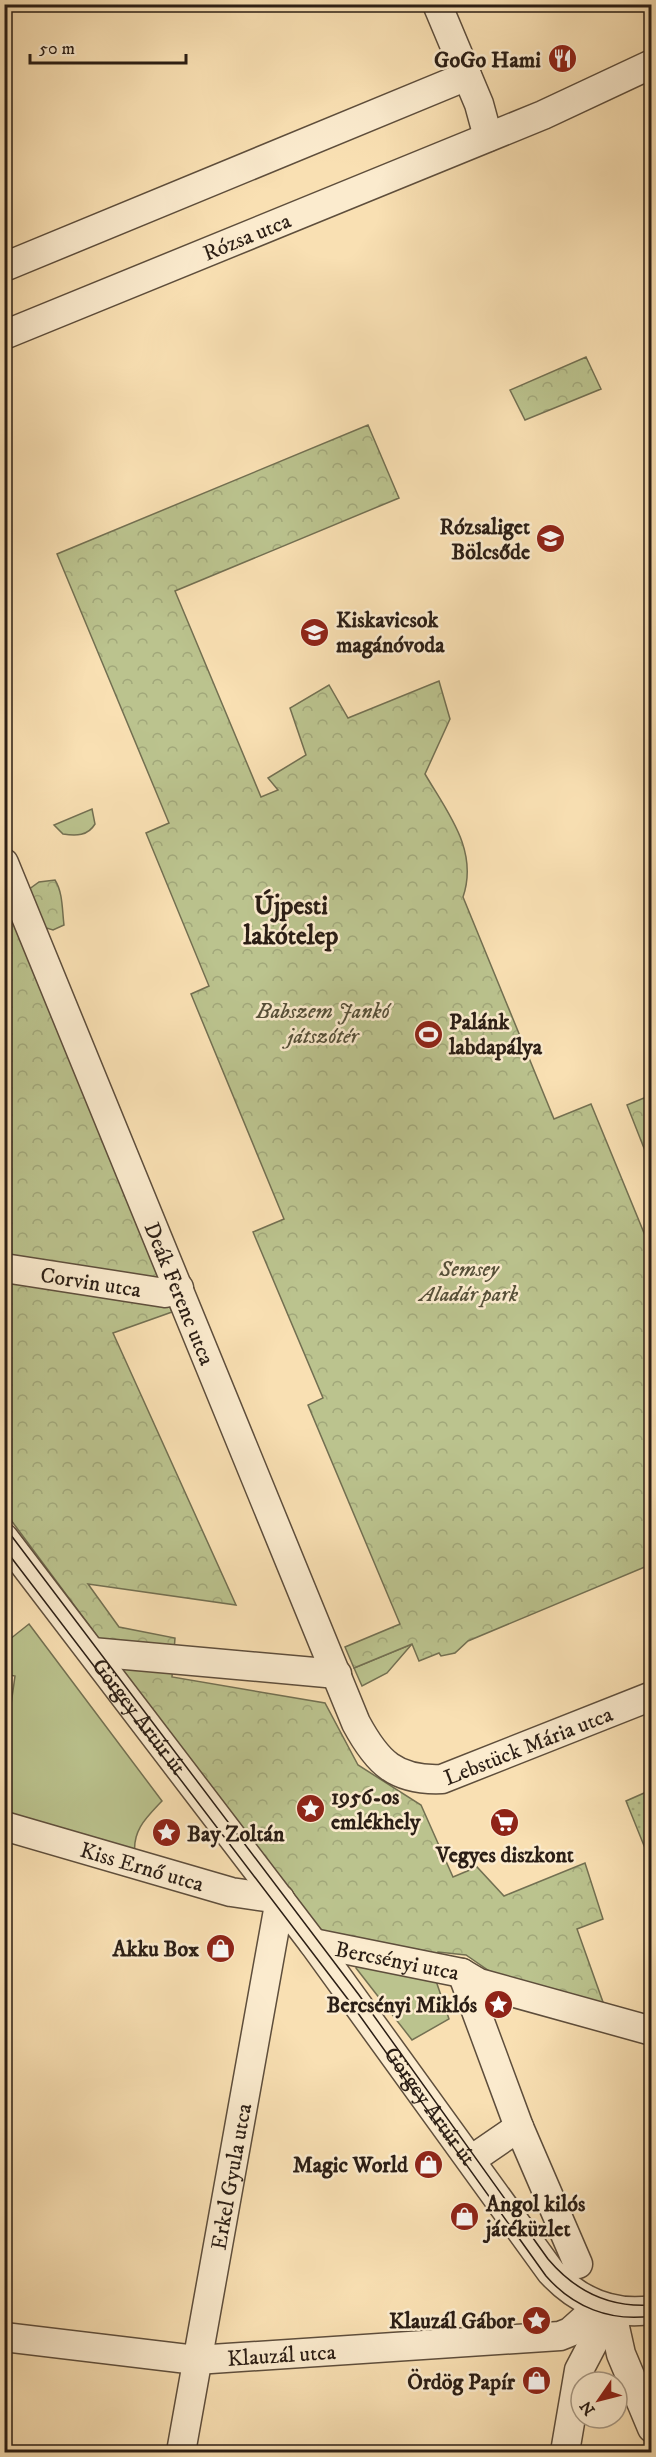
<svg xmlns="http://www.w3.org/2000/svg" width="656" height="2457" viewBox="0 0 656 2457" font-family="'IM FELL DW Pica',serif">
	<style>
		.grass { fill: #bbc38e; stroke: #737052; stroke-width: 1.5 }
		.forest { fill: url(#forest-crowns); stroke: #737052; stroke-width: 1.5 }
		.garden { fill: url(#garden-dots); stroke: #737052; stroke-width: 1.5 }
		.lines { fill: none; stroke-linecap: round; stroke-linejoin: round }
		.minor-casing { stroke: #5e4e3c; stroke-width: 31 }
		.minor { stroke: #fbebce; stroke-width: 28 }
		.tram { stroke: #2b1e15; stroke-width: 1.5 }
		.labels { text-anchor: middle; stroke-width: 5; stroke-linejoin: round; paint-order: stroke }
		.poi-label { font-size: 22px; font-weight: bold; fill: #2b1e15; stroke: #fbebce; text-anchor: end }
		.street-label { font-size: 22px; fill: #2b1e15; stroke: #fbebce }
		.park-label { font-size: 22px; font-style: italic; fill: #565039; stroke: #fbebce }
		.quarter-label { font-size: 26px; font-weight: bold; fill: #2b1e15; stroke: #fbebce }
	</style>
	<defs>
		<pattern id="forest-crowns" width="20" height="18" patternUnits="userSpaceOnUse" patternTransform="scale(1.5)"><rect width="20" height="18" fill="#bbc38e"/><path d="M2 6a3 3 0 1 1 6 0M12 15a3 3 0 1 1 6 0" fill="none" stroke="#a1a77a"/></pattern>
		<pattern id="garden-dots" width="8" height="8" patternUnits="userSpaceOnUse" patternTransform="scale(1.5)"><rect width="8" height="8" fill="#bbc38e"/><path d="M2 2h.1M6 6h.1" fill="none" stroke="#a1a77a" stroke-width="1.8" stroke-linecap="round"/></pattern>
	</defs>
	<rect width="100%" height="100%" fill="#f9e0b3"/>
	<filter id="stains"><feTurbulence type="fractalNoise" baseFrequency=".00333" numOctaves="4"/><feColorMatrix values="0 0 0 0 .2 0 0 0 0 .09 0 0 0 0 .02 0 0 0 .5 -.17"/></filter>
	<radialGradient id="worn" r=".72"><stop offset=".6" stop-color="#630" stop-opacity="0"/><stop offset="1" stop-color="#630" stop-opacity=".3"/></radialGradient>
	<path class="grass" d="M 92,809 L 95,824 C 88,836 76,836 63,834 L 54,825 Z
		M 29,1624 L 162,1801 C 147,1817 132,1830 135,1854 L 5,1815 L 5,1748 L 15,1676 L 5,1674 L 5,1643 Z
		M 412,1644 L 387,1673 L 362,1686 L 354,1668 Z
		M 358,1960 L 435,1978 L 449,2019 L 412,2040 L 356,1968 Z"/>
	<path class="forest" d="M 586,357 L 601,389 L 525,420 L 510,390 Z
		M 368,425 L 399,498 L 175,591 L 261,797 L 278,790 L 268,778 L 306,755 L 290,708 L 329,685 L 348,718 L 439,681 L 450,719 L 425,774 C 447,812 479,850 463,897 L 554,1119 L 591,1104 L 651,1250 L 651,1341 L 645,1345 L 652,1361 L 652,1564 L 468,1641 L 455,1653 L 441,1656 L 439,1653 L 419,1661 L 412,1644 L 354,1668 L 345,1647 L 400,1624 L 308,1405 L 323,1398 L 253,1232 L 284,1219 L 191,994 L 209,986 L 146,833 L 169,823 L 57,554 Z
		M 55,880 C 63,893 62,909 64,925 L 53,930 L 43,927 L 28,890 L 39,882 Z
		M 8,899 L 172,1312 L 113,1333 L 236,1605 L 88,1584 L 119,1627 L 175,1638 L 172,1677 L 325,1703 L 358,1765 L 421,1805 L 453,1877 L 477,1867 L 504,1896 L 585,1863 L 603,1919 L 577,1929 L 604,2005 L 495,1975 L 466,1955 L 438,1952 L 433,1959 L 322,1939 L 5,1512 L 4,901 Z
		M 651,1095 L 651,1166 L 627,1105 Z"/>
	<path class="garden" d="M 651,1790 L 651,1863 L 626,1801 Z"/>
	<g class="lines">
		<defs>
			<g id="minor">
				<path d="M 437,4 L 479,104 L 488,137"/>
				<path d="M 4,267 L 467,76"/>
				<path id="s1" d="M 4,335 L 543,115 L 652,64"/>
				<path id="s2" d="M 4,863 L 356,1723 C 377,1762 395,1781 442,1779 L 652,1696"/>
				<path id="s3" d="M 4,1268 L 165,1293 L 179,1288"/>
				<path id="s4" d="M 4,1538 L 313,1943 L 551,2272 C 578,2301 611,2316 652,2310"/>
				<path d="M 92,1652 L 337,1674"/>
				<path id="s5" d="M 4,1826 L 231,1892 L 280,1899"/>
				<path id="s6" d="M 313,1943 L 462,1973 L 479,1983 L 652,2031"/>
				<path d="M 462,1973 L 519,2127 L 578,2264"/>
				<path d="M 471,2160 L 519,2127"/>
				<path d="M 611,2309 L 621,2354 L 652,2428"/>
				<path id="s7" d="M 4,2337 L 196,2360 L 560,2336 L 570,2332 L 599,2306"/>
				<path id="s8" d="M 181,2452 L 280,1899"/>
				<path d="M 565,2452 L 579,2370 L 611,2309"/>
			</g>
		</defs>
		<use href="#minor" class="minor-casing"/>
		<use href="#minor" class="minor"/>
		<path class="tram" d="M 4,1526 L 359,1995 L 548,2259 C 575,2291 609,2308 652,2305
			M 4,1548 L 350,2002 L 546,2276 C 573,2307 610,2322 652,2316"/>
	</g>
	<defs>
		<symbol id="restaurant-disc" viewBox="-11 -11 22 22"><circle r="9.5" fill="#8f2418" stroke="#fbebce"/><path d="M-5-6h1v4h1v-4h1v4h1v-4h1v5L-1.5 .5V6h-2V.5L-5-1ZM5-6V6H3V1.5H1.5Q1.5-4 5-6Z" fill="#fff"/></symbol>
		<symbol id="school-disc" viewBox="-11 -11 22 22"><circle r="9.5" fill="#8f2418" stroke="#fbebce"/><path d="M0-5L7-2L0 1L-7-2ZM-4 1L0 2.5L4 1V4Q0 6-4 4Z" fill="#fff"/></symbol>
		<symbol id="stadium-disc" viewBox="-11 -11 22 22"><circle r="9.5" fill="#8f2418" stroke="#fbebce"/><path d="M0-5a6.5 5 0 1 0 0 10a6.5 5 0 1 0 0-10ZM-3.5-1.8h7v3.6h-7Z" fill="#fff"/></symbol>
		<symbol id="sight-disc" viewBox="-11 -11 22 22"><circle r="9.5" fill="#8f2418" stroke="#fbebce"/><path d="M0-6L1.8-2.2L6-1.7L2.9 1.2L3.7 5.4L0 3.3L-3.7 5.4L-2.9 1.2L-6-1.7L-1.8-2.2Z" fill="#fff"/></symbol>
		<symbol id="supermarket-disc" viewBox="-11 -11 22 22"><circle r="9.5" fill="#8f2418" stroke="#fbebce"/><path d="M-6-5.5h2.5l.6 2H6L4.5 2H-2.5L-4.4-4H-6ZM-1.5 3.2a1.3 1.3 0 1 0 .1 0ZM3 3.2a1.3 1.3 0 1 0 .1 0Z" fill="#fff"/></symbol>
		<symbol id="shop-disc" viewBox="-11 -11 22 22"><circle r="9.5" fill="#8f2418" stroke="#fbebce"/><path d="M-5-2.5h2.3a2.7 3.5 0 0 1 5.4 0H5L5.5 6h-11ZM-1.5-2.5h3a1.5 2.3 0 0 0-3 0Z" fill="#fff"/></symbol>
	</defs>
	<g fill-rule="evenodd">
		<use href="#restaurant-disc" x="546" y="42" width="33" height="33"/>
		<use href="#school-disc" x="534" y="522" width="33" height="33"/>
		<use href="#school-disc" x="298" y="616" width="33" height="33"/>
		<use href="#stadium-disc" x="412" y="1018" width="33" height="33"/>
		<use href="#sight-disc" x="294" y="1792" width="33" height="33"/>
		<use href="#supermarket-disc" x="488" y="1806" width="33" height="33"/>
		<use href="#sight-disc" x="150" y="1816" width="33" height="33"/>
		<use href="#shop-disc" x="204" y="1932" width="33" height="33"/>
		<use href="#sight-disc" x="482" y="1988" width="33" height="33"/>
		<use href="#shop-disc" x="412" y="2148" width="33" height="33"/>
		<use href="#shop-disc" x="448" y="2200" width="33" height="33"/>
		<use href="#sight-disc" x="520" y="2304" width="33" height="33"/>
		<use href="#shop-disc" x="520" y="2364" width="33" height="33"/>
	</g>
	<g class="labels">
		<g class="poi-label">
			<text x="541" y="67">GoGo Hami</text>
			<text x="530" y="534">Rózsaliget<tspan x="530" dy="25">Bölcsőde</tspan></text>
			<text x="336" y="627" text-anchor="start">Kiskavicsok<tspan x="336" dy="25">magánóvoda</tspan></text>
			<text x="449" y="1029" text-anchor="start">Palánk<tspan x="449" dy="25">labdapálya</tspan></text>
			<text x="331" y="1804" text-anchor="start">1956-os<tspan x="331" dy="25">emlékhely</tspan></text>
			<text x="187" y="1841" text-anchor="start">Bay Zoltán</text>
			<text x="505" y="1862" text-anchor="middle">Vegyes diszkont</text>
			<text x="199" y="1956">Akku Box</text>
			<text x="477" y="2012">Bercsényi Miklós</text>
			<text x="408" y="2172">Magic World</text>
			<text x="486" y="2211" text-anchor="start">Angol kilós<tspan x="486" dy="25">játéküzlet</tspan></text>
			<text x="515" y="2328">Klauzál Gábor</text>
			<text x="515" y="2389">Ördög Papír</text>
		</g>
		<g class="street-label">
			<text dy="8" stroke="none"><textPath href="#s1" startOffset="262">Rózsa utca</textPath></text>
			<text dy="8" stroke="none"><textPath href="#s3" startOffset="88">Corvin utca</textPath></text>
			<text dy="8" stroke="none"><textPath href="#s2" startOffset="465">Deák Ferenc utca</textPath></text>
			<text dy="8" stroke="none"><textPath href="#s4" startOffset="224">Görgey Artúr út</textPath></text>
			<text dy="8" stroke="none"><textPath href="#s2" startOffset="1132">Lebstück Mária utca</textPath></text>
			<text dy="8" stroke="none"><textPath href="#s5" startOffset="144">Kiss Ernő utca</textPath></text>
			<text dy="8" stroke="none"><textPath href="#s6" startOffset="86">Bercsényi utca</textPath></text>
			<text dy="8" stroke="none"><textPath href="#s4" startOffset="710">Görgey Artúr út</textPath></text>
			<text dy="8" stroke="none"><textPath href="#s8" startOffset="280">Erkel Gyula utca</textPath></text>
			<text dy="8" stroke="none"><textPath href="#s7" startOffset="279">Klauzál utca</textPath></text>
		</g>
		<g class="park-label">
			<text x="323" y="1018">Babszem Jankó<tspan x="323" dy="25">játszótér</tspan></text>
			<text x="469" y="1276">Semsey<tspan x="469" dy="25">Aladár park</tspan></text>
		</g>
		<g class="quarter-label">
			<text x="291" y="914">Újpesti<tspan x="291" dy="30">lakótelep</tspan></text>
		</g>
	</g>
	<rect width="656" height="2457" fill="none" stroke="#f9e0b3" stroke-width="24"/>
	<rect x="6" y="6" width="644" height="2445" fill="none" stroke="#2b1e15" stroke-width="3"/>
	<rect x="12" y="12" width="632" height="2433" fill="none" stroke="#2b1e15" stroke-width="1.5"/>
	<g transform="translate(599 2400) rotate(235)"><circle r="28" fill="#fbebce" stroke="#a89984" stroke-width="1.5"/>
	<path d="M0-4.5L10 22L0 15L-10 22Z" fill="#8f2418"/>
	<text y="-9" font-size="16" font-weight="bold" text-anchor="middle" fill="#2b1e15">N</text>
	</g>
	<path d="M30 54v9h156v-9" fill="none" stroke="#2b1e15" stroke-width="3"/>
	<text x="39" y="54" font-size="18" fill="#2b1e15" stroke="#fbebce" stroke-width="4.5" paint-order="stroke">50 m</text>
	<rect width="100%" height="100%" filter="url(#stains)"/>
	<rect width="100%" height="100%" fill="url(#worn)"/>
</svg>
